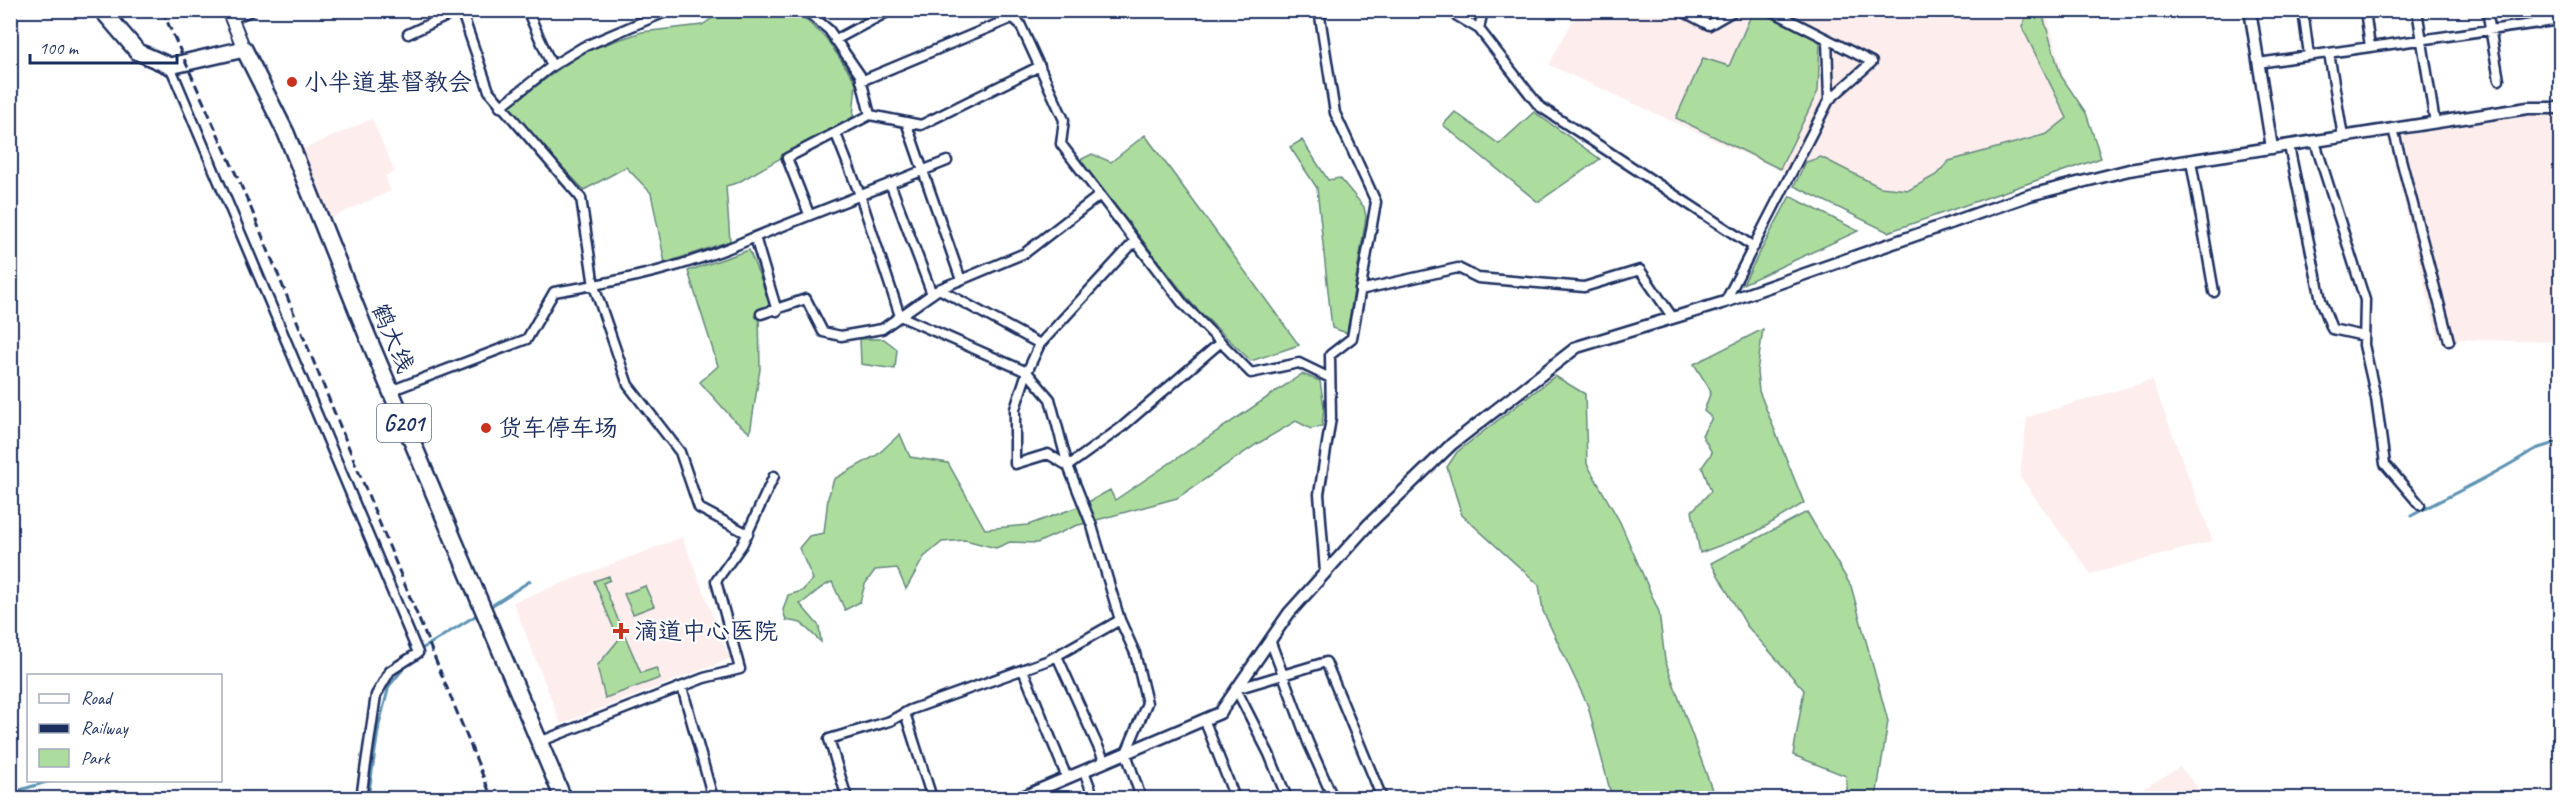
<svg xmlns="http://www.w3.org/2000/svg" width="2571" height="809" viewBox="0 0 2571 809" font-family="Caveat,'LXGW WenKai TC',sans-serif">
	<style>
		.built { fill: #fdeeed }
		.green { fill: #addd9e; stroke: #64867e; stroke-width: 1.5 }
		.lines { fill: none; stroke-linecap: round; stroke-linejoin: round }
		.stream { stroke: #5f94b4; stroke-width: 3 }
		.minor-casing { stroke: #1b2f5e; stroke-width: 13 }
		.tertiary-casing { stroke: #1b2f5e; stroke-width: 15 }
		.secondary-casing { stroke: #1b2f5e; stroke-width: 16 }
		.trunk-casing { stroke: #1b2f5e; stroke-width: 20 }
		.minor { stroke: #fff; stroke-width: 8 }
		.tertiary { stroke: #fff; stroke-width: 10 }
		.secondary { stroke: #fff; stroke-width: 12 }
		.trunk { stroke: #fff; stroke-width: 15 }
		.rail { stroke: #1b2f5e; stroke-width: 3; stroke-dasharray: 9 4.5; stroke-linecap: butt }
		.poi-dot { fill: #c8321e; stroke: #fff; stroke-width: 2 }
		.labels { text-anchor: middle; stroke-width: 4.5; stroke-linejoin: round; paint-order: stroke }
		.shield { fill: #fff; stroke: #5f6d8e; stroke-width: 1.5 }
		.shield-label { font-size: 22px; font-weight: bold; fill: #1b2f5e }
		.poi-label { font-size: 24px; fill: #1b2f5e; stroke: #fff; text-anchor: start }
		.street-label { font-size: 24px; fill: #1b2f5e; stroke: #fff }
	</style>
	<rect width="100%" height="100%" fill="#fff"/>
	<filter id="ink" filterUnits="userSpaceOnUse"><feTurbulence type="fractalNoise" baseFrequency=".0167" numOctaves="2"/><feDisplacementMap in="SourceGraphic" scale="12" xChannelSelector="R" yChannelSelector="G"/><feConvolveMatrix kernelMatrix="1 2 1 2 8 2 1 2 1" color-interpolation-filters="sRGB"/></filter>
	<g filter="url(#ink)">
		<path class="built" d="M 1578,11 L 2046,11 L 2083,148 L 1887,219 L 1549,65 Z
			M 2560,114 L 2560,342 L 2438,339 L 2388,138 L 2532,115 Z
			M 372,119 L 395,172 L 385,176 L 391,191 L 326,220 L 297,152 Z
			M 2152,380 L 2213,541 L 2091,574 L 2020,477 L 2027,417 Z
			M 682,537 L 730,659 L 561,724 L 513,602 Z
			M 2180,767 L 2207,798 L 2127,798 Z"/>
		<path class="green" d="M 723,11 L 796,11 L 826,38 L 856,82 L 853,117 L 737,183 L 726,186 L 730,241 L 665,263 L 651,193 L 626,167 L 584,190 L 507,108 L 582,52 L 642,32 L 702,25 Z
			M 1753,11 L 1758,11 L 1820,41 L 1818,91 L 1780,169 L 1676,118 L 1703,58 L 1729,66 Z
			M 2028,11 L 2042,13 L 2061,76 L 2086,113 L 2101,158 L 1888,232 L 1794,186 L 1806,162 L 1821,157 L 1880,187 L 1909,190 L 1936,175 L 1949,161 L 2047,134 L 2067,118 L 2022,27 Z
			M 1455,112 L 1499,144 L 1534,112 L 1600,159 L 1538,202 L 1443,125 Z
			M 1145,135 L 1299,345 L 1251,361 L 1192,304 L 1080,160 L 1092,154 L 1111,162 Z
			M 1302,140 L 1328,180 L 1340,178 L 1364,207 L 1366,217 L 1347,333 L 1332,328 L 1317,188 L 1290,147 Z
			M 1790,196 L 1858,231 L 1743,284 Z
			M 749,250 L 772,307 L 759,311 L 760,369 L 750,433 L 733,419 L 700,382 L 718,366 L 688,271 Z
			M 1763,329 L 1757,372 L 1759,391 L 1804,503 L 1756,532 L 1700,553 L 1692,511 L 1711,491 L 1702,467 L 1712,453 L 1702,435 L 1712,418 L 1704,411 L 1711,391 L 1694,364 Z
			M 860,339 L 884,339 L 897,349 L 895,369 L 861,364 Z
			M 1302,374 L 1320,381 L 1324,407 L 1322,426 L 1311,429 L 1296,421 L 1257,444 L 1177,498 L 1075,526 L 1037,543 L 1010,542 L 996,548 L 965,540 L 942,542 L 924,557 L 906,589 L 897,568 L 875,570 L 865,584 L 860,602 L 845,610 L 832,582 C 818,587 812,597 800,604 L 819,626 L 821,642 L 801,623 L 786,620 L 783,610 L 788,595 L 802,591 L 813,579 L 799,548 L 809,536 L 824,533 L 828,498 L 834,479 L 877,455 L 900,434 L 910,457 L 948,463 L 985,529 L 1028,525 L 1083,505 L 1110,490 L 1115,500 Z
			M 1555,376 L 1585,394 L 1587,464 L 1620,522 L 1659,612 L 1665,660 L 1715,798 L 1612,798 L 1588,706 L 1543,611 L 1539,585 L 1462,515 L 1447,467 L 1457,452 Z
			M 1807,512 L 1851,586 L 1888,721 L 1876,798 L 1848,798 L 1846,776 L 1793,755 L 1804,690 L 1747,626 L 1711,563 Z
			M 609,576 L 610,580 L 603,583 L 621,627 L 614,629 L 594,581 Z
			M 645,586 L 654,606 L 633,614 L 624,594 Z
			M 625,636 L 641,673 L 656,668 L 660,678 L 605,698 L 597,666 L 621,637 Z"/>
		<g class="lines">
			<path class="stream" d="M 2411,516 C 2450,495 2493,476 2530,452 C 2539,446 2551,446 2560,440
				M 488,608 L 530,581
				M 420,650 L 480,613
				M 10,793 L 53,780
				M 368,798 L 379,725 L 389,686 L 409,662"/>
			<defs>
				<path id="minor" d="M 461,10 L 489,91 L 581,198 L 594,286 L 628,385 L 680,452 L 699,508 L 748,534
					M 527,10 L 552,66
					M 805,10 L 829,30 L 860,75 L 870,115 L 787,158 L 809,214
					M 1004,10 L 1020,24 L 1064,120 L 1061,144 L 1184,305 L 1251,373 L 1299,363 L 1330,378
					M 1319,10 L 1335,113 L 1376,202 L 1352,338 L 1330,355 L 1331,418 L 1319,494 L 1325,572
					M 1447,10 L 1479,29
					M 1483,10 L 1479,29 L 1539,106 L 1754,247
					M 1680,10 L 1709,25 L 1735,10
					M 1770,10 L 1827,39 L 1829,100
					M 2303,10 L 2309,55
					M 2365,10 L 2370,47
					M 2417,10 L 2435,123
					M 2487,10 L 2499,80
					M 2536,10 L 2538,24
					M 231,19 L 253,10
					M 408,34 L 449,15
					M 835,40 L 891,10
					M 2329,53 L 2343,137
					M 2258,63 L 2560,20
					M 170,66 L 418,653 L 390,671 L 376,695 L 361,798
					M 861,81 L 1012,18
					M 500,107 L 552,66 L 583,47 L 670,10
					M 870,115 L 921,125 L 1040,66
					M 906,122 L 961,280
					M 2393,129 L 2449,341
					M 836,134 L 860,195 L 900,316 L 1027,372 L 1015,409 L 1015,464 L 1048,454 L 1068,466 L 1122,427 L 1221,342
					M 2315,142 L 2365,300 L 2364,345 L 2376,398 L 2385,464 L 2420,505
					M 2289,146 L 2321,300 L 2332,329 L 2364,336
					M 2191,161 L 2214,292
					M 890,183 L 932,294
					M 939,289 L 1040,344 L 1027,372 L 1050,399 L 1068,466 L 1092,526 L 1120,620 L 1135,653 L 1147,703 L 1126,753 L 1141,798
					M 1360,290 L 1458,268 L 1478,278 L 1584,287 L 1640,270 L 1673,318
					M 1725,302 L 1829,100 L 1872,62 L 1827,39
					M 777,311 L 755,237 L 947,161
					M 761,314 L 806,299 L 823,332 L 841,336 L 882,329 L 939,289 L 1025,253 L 1100,195
					M 1040,344 L 1135,241
					M 390,391 L 527,339 L 554,292 C 623,281 691,266 755,237
					M 1270,640 L 1308,742 L 1333,798
					M 1057,656 L 1105,762
					M 1023,670 L 1067,778
					M 682,687 L 711,791
					M 905,713 L 932,798
					M 1204,719 L 1235,798
					M 539,742 L 704,678 L 740,669 L 716,581 L 742,545 L 774,476
					M 1084,771 L 1094,798
					M 847,798 L 829,739 L 890,721 L 910,710 L 1049,660 L 1120,620
					M 1287,798 L 1269,754 L 1236,689 L 1326,662 L 1382,798"/>
				<path id="tertiary" d="M 2250,10 L 2272,148
					M 1020,798 L 1220,713 L 1289,613 L 1368,525 L 1452,444 L 1577,347 L 1725,302 L 2030,195 L 2129,170 L 2528,108 L 2560,108"/>
				<path id="secondary" d="M 228,10 L 244,49"/>
				<path id="trunk" d="M 102,10 L 138,52 L 170,66 L 244,49 L 286,133 L 367,335 L 563,798"/>
			</defs>
			<use href="#minor" class="minor-casing"/>
			<use href="#tertiary" class="tertiary-casing"/>
			<use href="#secondary" class="secondary-casing"/>
			<use href="#trunk" class="trunk-casing"/>
			<use href="#minor" class="minor"/>
			<use href="#tertiary" class="tertiary"/>
			<use href="#secondary" class="secondary"/>
			<use href="#trunk" class="trunk"/>
			<path class="rail" d="M 162,10 L 248,201 L 492,798"/>
		</g>
	</g>
	<g class="poi-dot">
		<circle cx="292" cy="82" r="6"/>
		<circle cx="486" cy="428" r="6"/>
		<path d="M618 622h6v6h6v6h-6v6h-6v-6h-6v-6h6z"/>
	</g>
	<g class="labels">
		<rect class="shield" x="377" y="404" width="54" height="38" rx="4.5"/>
		<g class="shield-label">
			<text x="404" y="431">G201</text>
		</g>
		<g class="poi-label">
			<text x="304" y="90">小半道基督教会</text>
			<text x="498" y="436">货车停车场</text>
			<text x="634" y="639">滴道中心医院</text>
		</g>
		<g class="street-label">
			<text transform="translate(393 338) rotate(67)" y="8">鹤大线</text>
		</g>
	</g>
	<rect width="2571" height="809" fill="none" stroke="#fff" stroke-width="36"/>
	<rect x="18" y="18" width="2535" height="773" fill="none" stroke="#1b2f5e" stroke-width="2" filter="url(#ink)"/>
	<rect x="27" y="674" width="195" height="108" fill="#ffffff" stroke="#a4acbf" stroke-width="1.5"/>
	<rect x="39" y="694" width="30" height="9" fill="#ffffff" stroke="#a4acbf" stroke-width="1.5"/>
	<text x="81" y="704" font-size="18" fill="#1b2f5e">Road</text>
	<rect x="39" y="724" width="30" height="9" fill="#1b2f5e" stroke="#a4acbf" stroke-width="1.5"/>
	<text x="81" y="734" font-size="18" fill="#1b2f5e">Railway</text>
	<rect x="39" y="749" width="30" height="18" fill="#addd9e" stroke="#a4acbf" stroke-width="1.5"/>
	<text x="81" y="764" font-size="18" fill="#1b2f5e">Park</text>
	<path d="M30 54v9h147v-9" fill="none" stroke="#1b2f5e" stroke-width="3"/>
	<text x="39" y="54" font-size="18" fill="#1b2f5e" stroke="#ffffff" stroke-width="4.5" paint-order="stroke">100 m</text>
</svg>
